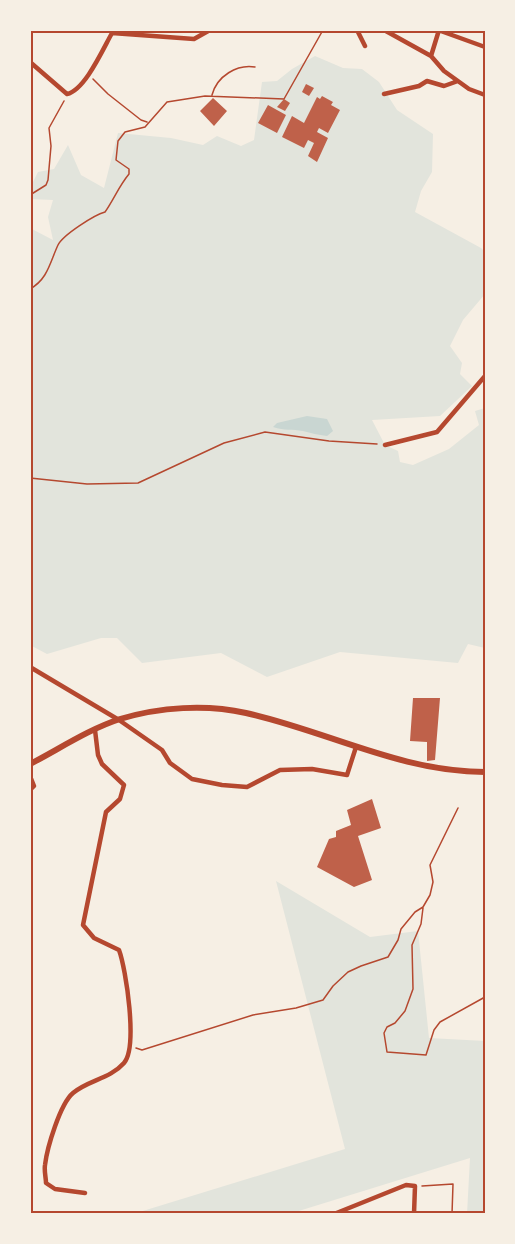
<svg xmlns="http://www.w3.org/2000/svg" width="515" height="1244" viewBox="0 0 515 1244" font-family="'Exo 2',sans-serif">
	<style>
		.green { fill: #e2e4dc }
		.water { fill: #c9d6d2 }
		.building { fill: #bf614a }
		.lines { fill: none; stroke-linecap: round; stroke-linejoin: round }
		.path { stroke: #b5482f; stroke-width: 1.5 }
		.minor { stroke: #b5482f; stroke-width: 4.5 }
		.tertiary { stroke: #b5482f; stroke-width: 6 }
		.neatline { fill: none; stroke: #b5482f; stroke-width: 2 }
	</style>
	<rect width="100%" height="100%" fill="#f6efe4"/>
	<path class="green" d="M 315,56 L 343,68 L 362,69 L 379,82 L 397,110 L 433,134 L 432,172 L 421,191 L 415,212 L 481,248 L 485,252 L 485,294 L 463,320 L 450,346 L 462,363 L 460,374 L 472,386 L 440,416 L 372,420 L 385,445 L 398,451 L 400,462 L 413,465 L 449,449 L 479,425 L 475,411 L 485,408 L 485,648 L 468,644 L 458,663 L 340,652 L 267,677 L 221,653 L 142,663 L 117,638 L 101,638 L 47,654 L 30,645 L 30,228 L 53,240 L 48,217 L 53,200 L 30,199 L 30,188 L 38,172 L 54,169 L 68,145 L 81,175 L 104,188 L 118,133 L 171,138 L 203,145 L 217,136 L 241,146 L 254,140 L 262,82 L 277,81 L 292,69 Z
		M 276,881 L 370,937 L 418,931 L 429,1038 L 485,1041 L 485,1214 L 467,1214 L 470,1158 L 289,1214 L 133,1214 L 345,1149 Z"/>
	<path class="water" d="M 307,416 L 327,419 L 333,431 L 327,436 C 318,435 311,433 303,431 C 292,429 285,431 273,427 L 277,423 Z"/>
	<path class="building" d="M 306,84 L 314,88 L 309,96 L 302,92 Z
		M 322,96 L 333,102 L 331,105 L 340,110 L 328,133 L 319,128 L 317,132 L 328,138 L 317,162 L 308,156 L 314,143 L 308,140 L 304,148 L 282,137 L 292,116 L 304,123 L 317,97 L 320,99 Z
		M 213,98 L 227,111 L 214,126 L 200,111 Z
		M 284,99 L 290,103 L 285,111 L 277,107 Z
		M 268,105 L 286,115 L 277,133 L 258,123 Z
		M 413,698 L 440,698 L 435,760 L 427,761 L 427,742 L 410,741 Z
		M 372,799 L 381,828 L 358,836 L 372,880 L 354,887 L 317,867 L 329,839 L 336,837 L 336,831 L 351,825 L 347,810 Z"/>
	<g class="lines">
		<path class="path" d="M 93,79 L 108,94 L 141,120 L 147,122
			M 212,95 C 217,76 237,64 255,67
			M 30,195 L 46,185 L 48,180 L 51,146 L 49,128 L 64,101
			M 30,289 C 48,279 50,262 58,245 C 63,235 94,215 105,212 C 114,199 119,186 129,174 L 129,169 L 116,160 L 118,141 L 125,132 L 145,127 L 167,102 L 205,96 L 284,99 L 323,30
			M 30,478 L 87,484 L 138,483 L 224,443 L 265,432 L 329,441 L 377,444
			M 423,908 L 421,924 L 412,945 L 413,989 L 405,1011 L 395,1023 L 387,1027 L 384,1033 L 387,1052 L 426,1055 L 434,1030 L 440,1022 L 485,997
			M 136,1048 L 142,1050 L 253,1015 L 296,1008 L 323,1000 L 333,986 L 348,972 L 361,966 L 388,957 L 398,940 L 401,929 L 415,912 L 423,907 L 430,895 L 433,882 L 430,865 L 458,808
			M 422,1186 L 453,1184 L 452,1214"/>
		<path class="minor" d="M 357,30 L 365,46
			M 384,30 L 431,56 L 444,71 L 469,89 L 485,95
			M 438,30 L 485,47
			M 431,56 L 439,30
			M 30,62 L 67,94 C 85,90 103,49 112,33 L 194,39 L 210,30
			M 384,94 L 419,86 L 427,81 L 444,86 L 458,81
			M 385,445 L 437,432 L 485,376
			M 30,667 L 119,720 L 162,750 L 170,763 L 192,779 L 222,785 L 247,787 L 280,770 L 312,769 L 347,775 L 356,747
			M 30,776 L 34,786 L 30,790
			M 85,1193 L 55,1189 L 46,1183 C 46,1178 44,1171 45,1165 C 47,1148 60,1104 73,1093 C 88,1080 110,1079 124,1063 C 138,1047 126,969 119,950 L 94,938 L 83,925 L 106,812 L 120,799 L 124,785 L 102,764 L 98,755 L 95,730
			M 334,1214 L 406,1185 L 415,1186 L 414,1214"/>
		<path class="tertiary" d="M 30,764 C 59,749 89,729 120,719 C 160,707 206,704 246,713 C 327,731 401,772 485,772"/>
	</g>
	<rect width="515" height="1244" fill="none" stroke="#f6efe4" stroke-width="63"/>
	<rect x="32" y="32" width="452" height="1180" class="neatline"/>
</svg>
